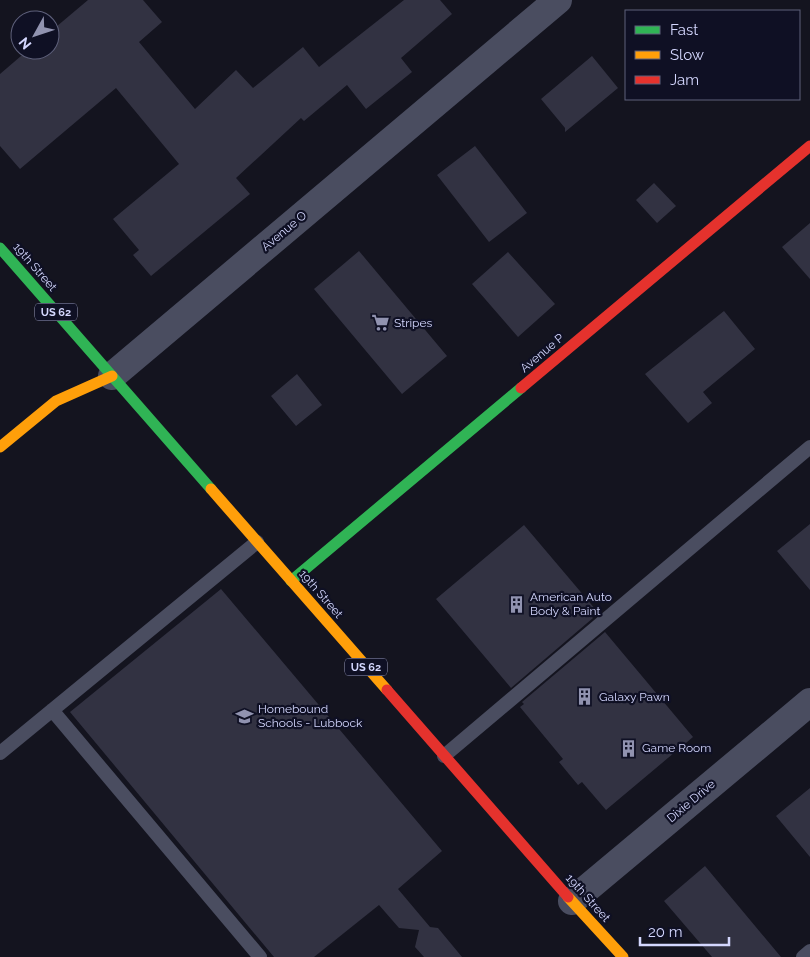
<svg xmlns="http://www.w3.org/2000/svg" width="810" height="957" viewBox="0 0 810 957" font-family="Raleway,sans-serif">
	<style>
		.building { fill: #323242 }
		.lines { fill: none; stroke-linecap: round; stroke-linejoin: round }
		.lane { stroke: #4a4d60; stroke-width: 14 }
		.street { stroke: #4a4d60; stroke-width: 28 }
		.fast { stroke: #30b455; stroke-width: 11 }
		.slow { stroke: #ff9f0a; stroke-width: 11 }
		.jam { stroke: #e5322d; stroke-width: 11 }
		.labels { text-anchor: middle; stroke-width: 4.5; stroke-linejoin: round; paint-order: stroke }
		.shield { fill: #0f1024; stroke: #999bbd; stroke-width: 1 }
		.shield-label { font-size: 11px; font-weight: bold; fill: #d4d7fe }
		.street-label { font-size: 12px; fill: #d4d7fe; stroke: #0f1024 }
		.poi-label { font-size: 12px; fill: #d4d7fe; stroke: #0f1024; text-anchor: start }
	</style>
	<rect width="100%" height="100%" fill="#14141f"/>
	<path class="building" d="M 88,0 L 143,0 L 162,22 L 139,42 L 195,109 L 236,70 L 253,88 L 303,47 L 319,67 L 404,0 L 440,0 L 452,14 L 401,58 L 412,72 L 366,109 L 347,85 L 304,121 L 301,118 L 236,178 L 250,194 L 151,276 L 133,255 L 139,250 L 113,219 L 179,164 L 116,88 L 20,169 L 0,146 L 0,74 L 28,50 L 50,50 L 50,32 Z
		M 592,56 L 618,88 L 565,132 L 565,128 L 541,99 Z
		M 475,146 L 527,213 L 489,242 L 437,175 Z
		M 654,183 L 676,206 L 657,223 L 636,200 Z
		M 810,223 L 810,279 L 782,247 Z
		M 359,251 L 447,356 L 402,394 L 314,289 Z
		M 508,252 L 555,304 L 518,337 L 472,284 Z
		M 724,311 L 755,349 L 703,392 L 712,403 L 688,423 L 645,374 Z
		M 297,374 L 322,405 L 296,426 L 271,396 Z
		M 810,524 L 810,590 L 777,551 Z
		M 524,525 L 596,610 L 590,615 L 593,618 L 511,688 L 436,599 Z
		M 221,589 L 442,851 L 398,889 L 430,927 L 438,928 L 462,957 L 424,957 L 415,947 L 419,930 L 399,928 L 379,905 L 314,957 L 274,957 L 70,712 Z
		M 605,632 L 693,737 L 606,810 L 582,782 L 578,785 L 559,762 L 563,759 L 520,707 L 524,704 L 522,702 Z
		M 810,788 L 810,857 L 776,816 Z
		M 705,866 L 781,957 L 712,957 L 664,901 Z"/>
	<g class="lines">
		<path class="lane" d="M 52,710 L 260,957
			M 0,753 L 257,542
			M 444,756 L 810,447
			M 803,957 L 810,951"/>
		<path class="street" d="M 112,376 L 558,0
			M 572,901 L 810,702"/>
		<path class="fast" d="M 0,248 L 211,489
			M 291,581 L 521,388"/>
		<path class="slow" d="M 0,447 L 56,401 L 112,376
			M 211,489 L 387,690
			M 568,897 L 623,957"/>
		<path class="jam" d="M 521,388 L 810,146
			M 387,690 L 568,897"/>
	</g>
	<defs>
		<symbol id="supermarket-bare" viewBox="-9 -9 18 18"><path d="M-6-5.5h2.5l.6 2H6L4.5 2H-2.5L-4.4-4H-6ZM-1.5 3.2a1.3 1.3 0 1 0 .1 0ZM3 3.2a1.3 1.3 0 1 0 .1 0Z" fill="#9193b0" stroke="#0f1024" stroke-width="2.5" paint-order="stroke"/></symbol>
		<symbol id="building-bare" viewBox="-9 -9 18 18"><path d="M-4-6H4V6H1V3H-1V6H-4ZM-2.5-4.3h1.7v1.8h-1.7ZM.8-4.3h1.7v1.8H.8ZM-2.5-1h1.7V.8h-1.7ZM.8-1h1.7V.8H.8Z" fill="#9193b0" stroke="#0f1024" stroke-width="2.5" paint-order="stroke"/></symbol>
		<symbol id="school-bare" viewBox="-9 -9 18 18"><path d="M0-5L7-2L0 1L-7-2ZM-4 1L0 2.5L4 1V4Q0 6-4 4Z" fill="#9193b0" stroke="#0f1024" stroke-width="2.5" paint-order="stroke"/></symbol>
	</defs>
	<g fill-rule="evenodd">
		<use href="#supermarket-bare" x="368" y="310" width="25" height="25"/>
		<use href="#building-bare" x="504" y="592" width="25" height="25"/>
		<use href="#building-bare" x="572" y="684" width="25" height="25"/>
		<use href="#school-bare" x="232" y="704" width="25" height="25"/>
		<use href="#building-bare" x="616" y="736" width="25" height="25"/>
	</g>
	<g class="labels">
		<g class="shield">
			<rect x="35" y="303.5" width="42" height="17" rx="4"/>
			<rect x="345" y="658.5" width="42" height="17" rx="4"/>
		</g>
		<g class="shield-label">
			<text x="56" y="316">US 62</text>
			<text x="366" y="671">US 62</text>
		</g>
		<g class="street-label">
			<text transform="translate(284 231) rotate(-40)" y="4">Avenue O</text>
			<text transform="translate(35 267) rotate(49)" y="4">19th Street</text>
			<text transform="translate(542 353) rotate(-40)" y="4">Avenue P</text>
			<text transform="translate(321 594) rotate(49)" y="4">19th Street</text>
			<text transform="translate(691 801) rotate(-40)" y="4">Dixie Drive</text>
			<text transform="translate(588 898) rotate(48)" y="4">19th Street</text>
		</g>
		<g class="poi-label">
			<text x="394" y="327">Stripes</text>
			<text x="530" y="601">American Auto<tspan x="530" dy="14">Body &amp; Paint</tspan></text>
			<text x="599" y="701">Galaxy Pawn</text>
			<text x="258" y="713">Homebound<tspan x="258" dy="14">Schools - Lubbock</tspan></text>
			<text x="642" y="752">Game Room</text>
		</g>
	</g>
	<rect x="625" y="10" width="175" height="90" fill="#0f1024" stroke="#5e607b"/>
	<rect x="635" y="26" width="25" height="8" fill="#30b455" stroke="#5e607b"/>
	<text x="670" y="35" font-size="15" fill="#d4d7fe">Fast</text>
	<rect x="635" y="51" width="25" height="8" fill="#ff9f0a" stroke="#5e607b"/>
	<text x="670" y="60" font-size="15" fill="#d4d7fe">Slow</text>
	<rect x="635" y="76" width="25" height="8" fill="#e5322d" stroke="#5e607b"/>
	<text x="670" y="85" font-size="15" fill="#d4d7fe">Jam</text>
	<g transform="translate(35 35) rotate(230)"><circle r="24" fill="#0f1024" stroke="#5e607b"/>
	<path d="M0-4L9 19L0 12L-9 19Z" fill="#9193b0"/>
	<text y="-8" font-size="14" font-weight="bold" text-anchor="middle" fill="#d4d7fe">N</text>
	</g>
	<path d="M640 937v8h89v-8" fill="none" stroke="#d4d7fe" stroke-width="2.5"/>
	<text x="648" y="937" font-size="15" fill="#d4d7fe" stroke="#0f1024" stroke-width="4" paint-order="stroke">20 m</text>
</svg>
